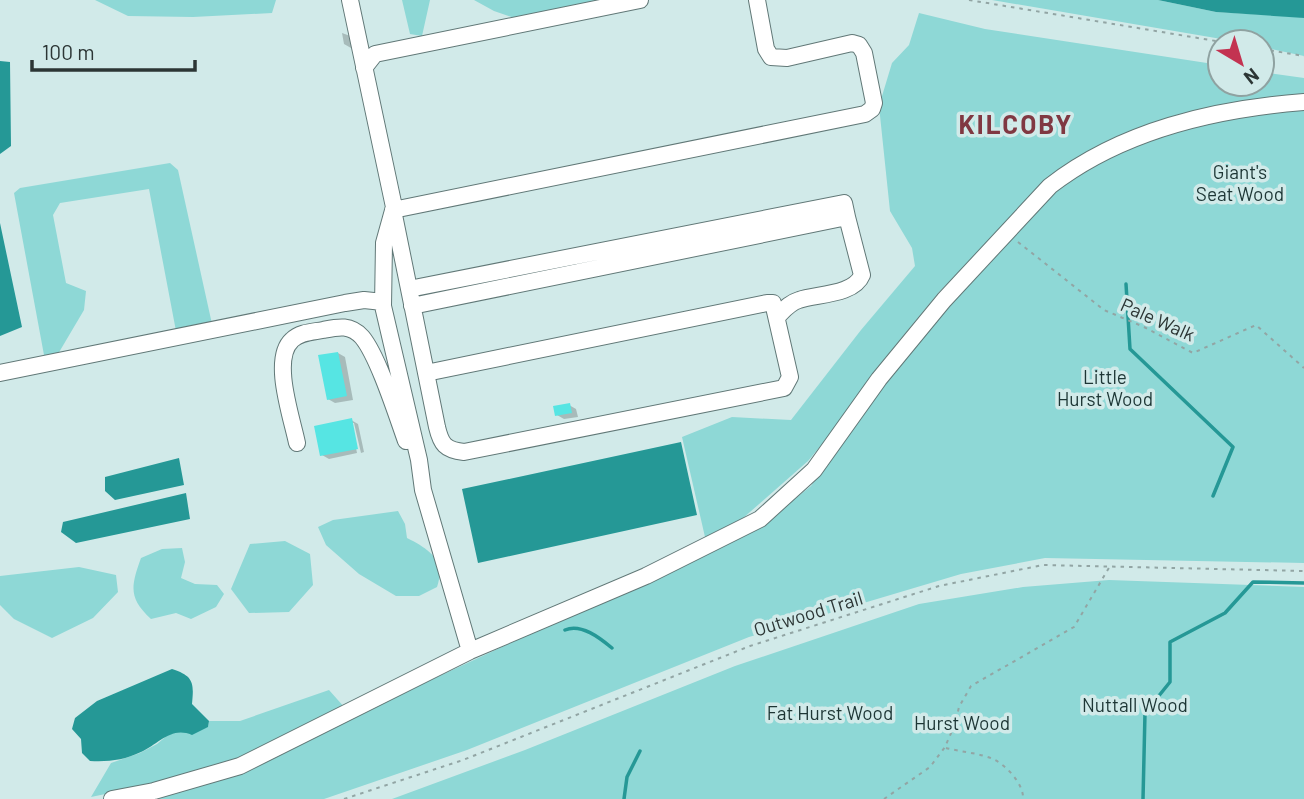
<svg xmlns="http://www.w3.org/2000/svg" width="1304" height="799" font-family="Barlow,sans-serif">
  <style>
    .green { fill: #8ed8d6 }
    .water { fill: #259896 }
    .shadow { fill: #0003 }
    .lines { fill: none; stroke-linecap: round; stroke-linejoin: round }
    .stream { stroke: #259896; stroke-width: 3.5 }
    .building { fill: #56e5e3 }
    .minor-casing { stroke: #617877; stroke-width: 18 }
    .path { stroke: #92a5a4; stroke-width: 2; stroke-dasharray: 3.5 5; stroke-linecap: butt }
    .minor { stroke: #fff; stroke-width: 16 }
    .labels { text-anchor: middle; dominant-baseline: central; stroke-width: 7; stroke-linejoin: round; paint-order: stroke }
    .park-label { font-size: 19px; fill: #1d3635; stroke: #d1eae9 }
    .street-label { font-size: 19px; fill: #2c3635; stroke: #d1eae9 }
    .district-label { font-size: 26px; font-weight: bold; letter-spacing: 2px; fill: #803842; stroke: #d1eae9 }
  </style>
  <rect width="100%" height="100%" fill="#d1eae9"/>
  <path class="green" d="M95 0H276L272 13 193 17 128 16Z
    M402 0H430L422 36 410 34Z
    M474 0H616L520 20 494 11Z
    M992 0H1158L1216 12 1300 17 1304 18V56L1262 47V42H1239Z
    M919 13 985 29 1220 65V84H1262V72L1304 78V96L1150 124 1045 183 939 292 872 374 846 415 808 461 742 519 705 537 682 437 732 417 791 420 861 330 915 266 912 248 890 211 879 106 892 63 909 45Z
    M1304 109V563L1045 558 961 574 749 637 467 750 324 799H128L351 717 757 529 811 486 874 395 929 325 1052 190 1071 176 1151 134 1255 115Z
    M170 163 178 170 212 324 176 331 149 189 60 203 53 215 66 283 86 291 84 310 58 354 44 355 14 193 20 188Z
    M398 511 405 524 407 538C429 549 446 560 437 587L419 596H396L359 574 326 545 318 527 333 520Z
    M285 541 310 554 313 585 289 612 249 613 231 589 250 544Z
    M182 548 185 562 181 578 195 584 217 585 224 594 216 607 191 619 176 613 151 619C128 598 131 586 141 558L162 549Z
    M79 567 116 575 118 592 93 618 52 638 14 619 0 605V576Z
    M1109 580 1304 587V799H392L525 750 735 666 919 604 1023 587Z
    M329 690 345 708 235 761 153 784 91 797 111 763 140 753 157 744 169 734 208 727 209 721H240Z"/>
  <path class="water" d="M1158 0H1304V18L1216 12Z
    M0 61 10 62 11 146 0 154Z
    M0 223 22 327 0 336Z
    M681 442 697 515 478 563 462 489Z
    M179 458 184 485 115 500 105 491V477Z
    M186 493 190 519 76 543 61 532 63 522Z
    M172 669C194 676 194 683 192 704L209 721 208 727 192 735C171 726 159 744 141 752 124 760 109 762 90 761L82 753 81 739 72 729 75 718 97 701Z"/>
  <path class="shadow" d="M342 33 353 37 355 48H351L344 44Z
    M338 353 345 357 353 400 335 403 328 399Z
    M569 405 576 409 578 417 564 419 557 415Z
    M351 420 358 424 364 452 361 453 354 423H351L357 453 329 459 322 455Z"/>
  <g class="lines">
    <path class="stream" d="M1126 284 1130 349 1233 447 1213 496
      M565 630C581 623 600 638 612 648
      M624 799 627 777 640 751
      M1143 799 1145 713 1170 682V642L1225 613 1253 582 1304 583"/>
  </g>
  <path class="building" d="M338 352 347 396 327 400 318 355Z
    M570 403 572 413 555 416 553 406Z
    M352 418 358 449 320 456 314 426Z"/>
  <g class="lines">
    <defs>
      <path id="minor" d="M350 0 394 207 384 243 383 306 419 460 423 490 470 651
        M364 68 375 54 640 0
        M409 289 844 203 847 217
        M412 306 847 217 862 275C854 295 817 294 799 300 789 303 784 310 777 317
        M0 373 345 303 364 300 383 302
        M426 373 767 303H773L774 307 790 377 784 388 464 452C445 450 441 444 437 427 422 354 407 282 393 210L865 114 872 109 874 103 864 53 859 45 852 43 787 58 771 57 766 49 757 0
        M297 443C292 418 271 359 292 340 300 332 312 332 323 330 338 327 350 324 362 337 378 356 397 416 406 441
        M112 799 154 791 240 766 470 651 646 576 760 519 814 470 879 379 944 300 1050 186C1122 130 1214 109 1304 102"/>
    </defs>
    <use href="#minor" class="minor-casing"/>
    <path class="path" d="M969 0 1222 42
      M1262 49 1304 56
      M1018 242 1104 310 1144 327 1193 353 1256 325 1304 368
      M946 748C961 752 981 753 995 760 1008 767 1024 785 1023 799
      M344 799 463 760 750 646 939 586 1043 565 1304 571
      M884 799 930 767 945 747 955 724 959 707 971 686 1074 627 1110 566"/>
    <use href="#minor" class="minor"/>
  </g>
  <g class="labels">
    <g class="park-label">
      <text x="1240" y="171">Giant's<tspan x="1240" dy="22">Seat Wood</tspan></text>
      <text x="1105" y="376">Little<tspan x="1105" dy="22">Hurst Wood</tspan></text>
      <text x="1135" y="704">Nuttall Wood</text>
      <text x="830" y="712">Fat Hurst Wood</text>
      <text x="962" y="722">Hurst Wood</text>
    </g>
    <g class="street-label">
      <text transform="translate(1158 319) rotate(24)">Pale Walk</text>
      <text transform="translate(808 613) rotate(-17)">Outwood Trail</text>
    </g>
    <g class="district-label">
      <text x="1016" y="123">KILCOBY</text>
    </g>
  </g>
  <g transform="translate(1241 63) rotate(142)"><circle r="33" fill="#d1eae9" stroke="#8fa2a1" stroke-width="2"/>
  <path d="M0-5L12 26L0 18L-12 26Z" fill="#c33351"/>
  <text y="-10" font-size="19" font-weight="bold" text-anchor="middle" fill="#2c3635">N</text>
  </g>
  <path d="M32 60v10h163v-10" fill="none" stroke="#2c3635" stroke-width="3.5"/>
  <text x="42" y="60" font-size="21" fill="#2c3635" stroke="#d1eae9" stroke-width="5" paint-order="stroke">100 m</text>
</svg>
